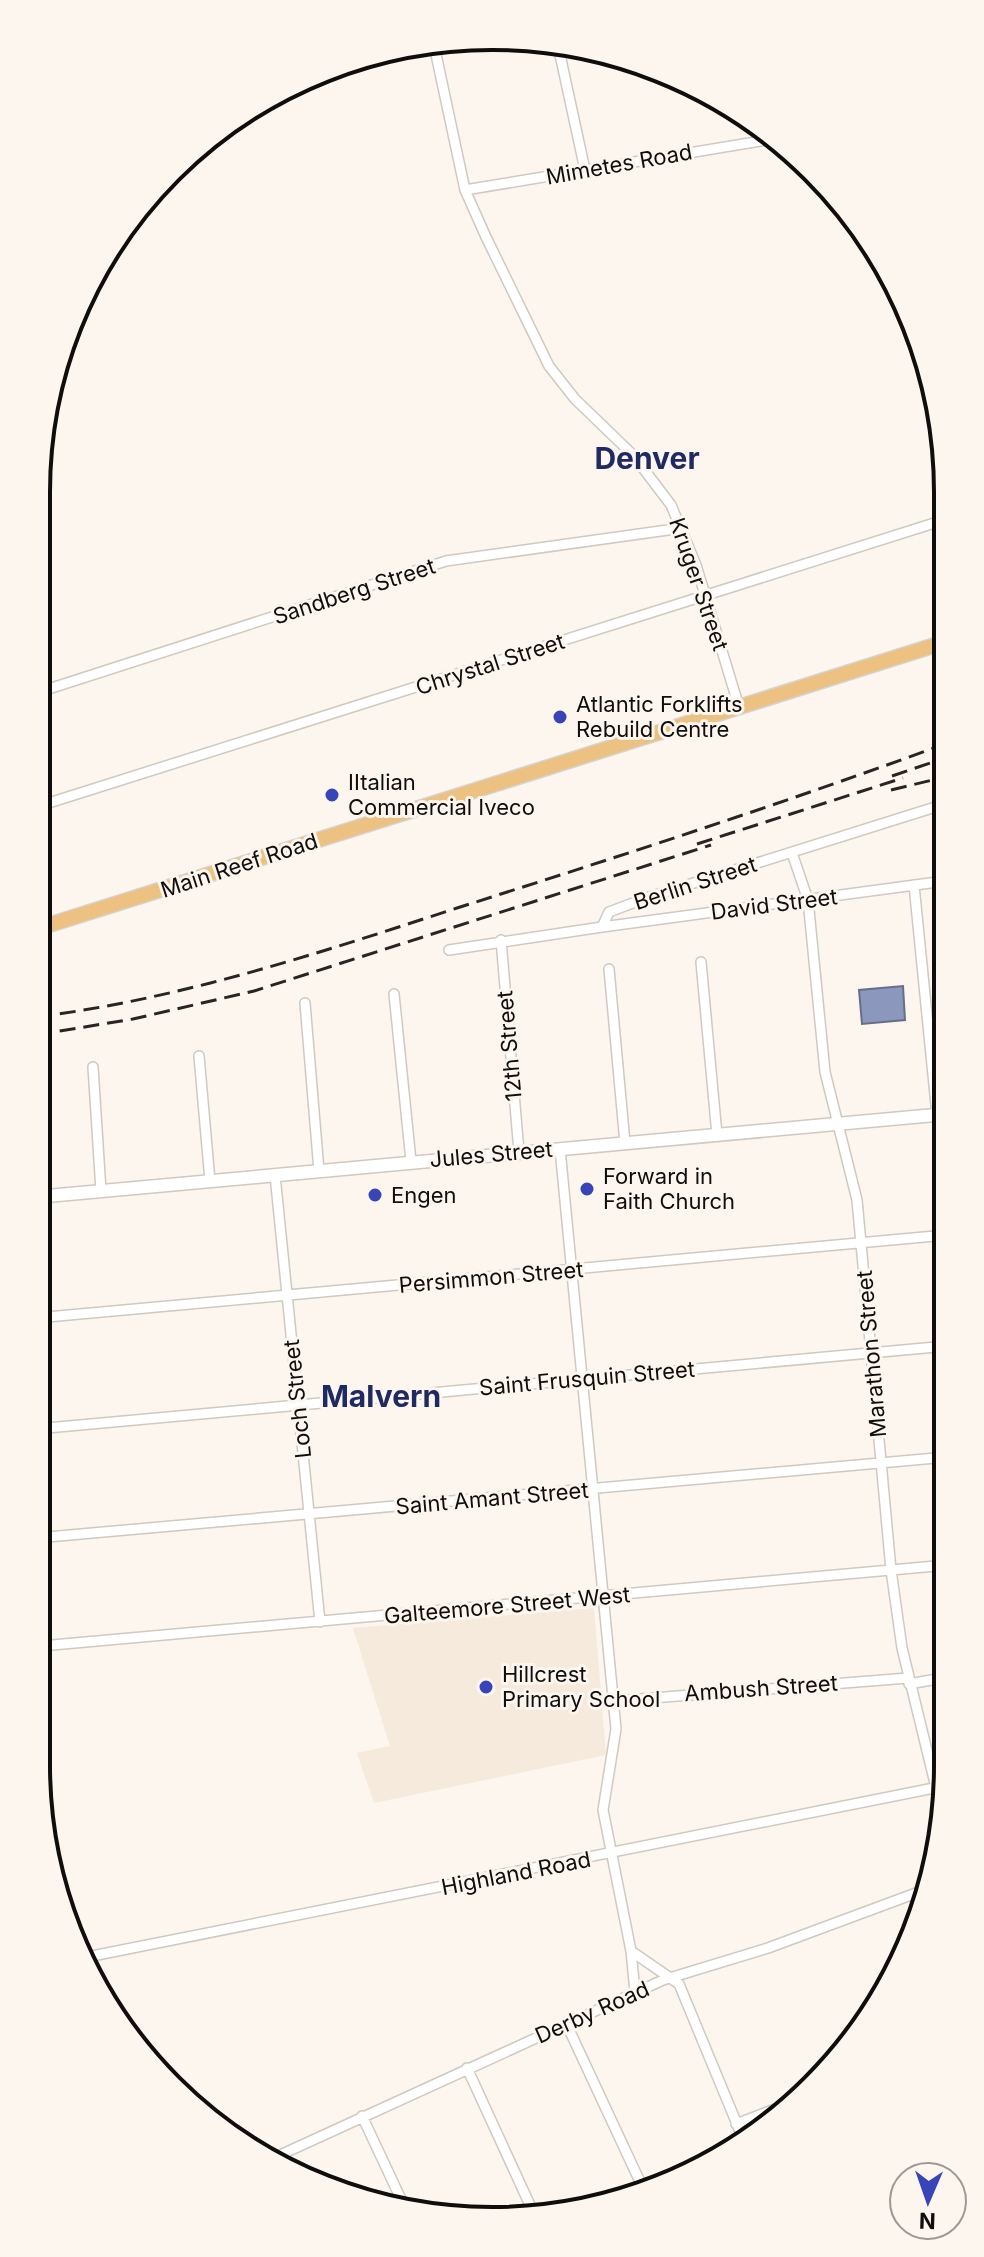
<svg xmlns="http://www.w3.org/2000/svg" width="984" height="2257" font-family="Inter,sans-serif">
  <style>
    .built { fill: #f5eadc }
    .water { fill: #8c97bd; stroke: #676e88; stroke-width: 2 }
    .lines { fill: none; stroke-linecap: round; stroke-linejoin: round }
    .street-casing { stroke: #cfc9c1; stroke-width: 12 }
    .secondary-casing { stroke: #cfc9c1; stroke-width: 15 }
    .primary-casing { stroke: #d4d4d3; stroke-width: 17 }
    .street { stroke: #fff; stroke-width: 9 }
    .secondary { stroke: #fff; stroke-width: 12 }
    .primary { stroke: #ecc181; stroke-width: 14 }
    .rail { stroke: #282523; stroke-width: 3; stroke-dasharray: 16 8; stroke-linecap: butt }
    .poi-dot { fill: #3845b8; stroke: #fcf6ee; stroke-width: 3 }
    .labels { text-anchor: middle; dominant-baseline: central; stroke-width: 6; stroke-linejoin: round; paint-order: stroke }
    .street-label { font-size: 22px; fill: #100e0c; stroke: #fcf6ee }
    .poi-label { font-size: 22px; fill: #100e0c; stroke: #fcf6ee; text-anchor: start }
    .district-label { font-size: 30px; font-weight: bold; fill: #202a62; stroke: #fcf6ee }
    .rim { fill: none; stroke: #100e0c; stroke-width: 4 }
  </style>
  <rect width="100%" height="100%" fill="#fcf6ee"/>
  <path class="built" d="M594 1608 606 1755 374 1803 357 1753 390 1746 353 1628Z"/>
  <path class="water" d="M903 986 905 1020 862 1024 859 990Z"/>
  <g class="lines">
    <defs>
      <path id="street" d="M434 45 465 190 486 237 549 366 575 399 633 455 671 505 696 565 739 707
        M559 50 585 170
        M465 190 773 139
        M36 693 446 561 682 528
        M36 807 944 520
        M792 853 808 900 825 1072 857 1200 891 1570 902 1648 941 1808
        M914 885 937 1115
        M602 927 945 881
        M501 940 519 1152
        M449 950 602 927 609 912 646 898 945 804
        M701 962 717 1135
        M609 969 625 1143
        M394 994 411 1161
        M305 1003 319 1171
        M199 1056 210 1181
        M93 1067 101 1191
        M560 1149 616 1729 603 1810 631 1951 635 1992
        M275 1175 320 1622
        M36 1318 946 1235
        M36 1429 947 1346
        M36 1538 947 1457
        M41 1646 947 1565
        M36 1657 42 1652 39 1645
        M909 1684 948 1677
        M614 1701 908 1678
        M631 1951 679 1984 744 2141
        M87 1957 944 1786
        M566 2023 642 2186
        M467 2068 535 2216
        M362 2116 407 2212
        M736 2124 788 2104
        M267 2161 663 1980 768 1948 927 1889"/>
      <path id="secondary" d="M36 1197 946 1114"/>
      <path id="primary" d="M36 929 945 642"/>
    </defs>
    <use href="#street" class="street-casing"/>
    <use href="#secondary" class="secondary-casing"/>
    <use href="#primary" class="primary-casing"/>
    <use href="#street" class="street"/>
    <use href="#secondary" class="secondary"/>
    <use href="#primary" class="primary"/>
    <path class="rail" d="M892 776 945 758
      M891 790 945 777
      M697 844 903 778
      M36 1017C181 999 319 953 457 908 621 856 784 803 945 744
      M36 1035 133 1019 254 991 711 845"/>
  </g>
  <g class="poi-dot">
    <circle cx="560" cy="717" r="8"/>
    <circle cx="332" cy="795" r="8"/>
    <circle cx="587" cy="1189" r="8"/>
    <circle cx="375" cy="1195" r="8"/>
    <circle cx="486" cy="1687" r="8"/>
  </g>
  <g class="labels">
    <g class="street-label">
      <text transform="translate(619 164) rotate(-10)">Mimetes Road</text>
      <text transform="translate(699 584) rotate(71)">Kruger Street</text>
      <text transform="translate(354 591) rotate(-18)">Sandberg Street</text>
      <text transform="translate(490 664) rotate(-18)">Chrystal Street</text>
      <text transform="translate(239 865) rotate(-18)">Main Reef Road</text>
      <text transform="translate(695 883) rotate(-18)">Berlin Street</text>
      <text transform="translate(774 904) rotate(-7)">David Street</text>
      <text transform="translate(509 1046) rotate(-95)">12th Street</text>
      <text transform="translate(491 1154) rotate(-5)">Jules Street</text>
      <text transform="translate(491 1277) rotate(-5)">Persimmon Street</text>
      <text transform="translate(871 1354) rotate(-95)">Marathon Street</text>
      <text transform="translate(587 1378) rotate(-5)">Saint Frusquin Street</text>
      <text transform="translate(297 1399) rotate(-96)">Loch Street</text>
      <text transform="translate(492 1498) rotate(-5)">Saint Amant Street</text>
      <text transform="translate(507 1605) rotate(-5)">Galteemore Street West</text>
      <text transform="translate(761 1688) rotate(-4)">Ambush Street</text>
      <text transform="translate(516 1873) rotate(-11)">Highland Road</text>
      <text transform="translate(592 2012) rotate(-24)">Derby Road</text>
    </g>
    <g class="poi-label">
      <text x="576" y="704">Atlantic Forklifts<tspan x="576" dy="25">Rebuild Centre</tspan></text>
      <text x="348" y="782">IItalian<tspan x="348" dy="25">Commercial Iveco</tspan></text>
      <text x="603" y="1176">Forward in<tspan x="603" dy="25">Faith Church</tspan></text>
      <text x="391" y="1195">Engen</text>
      <text x="502" y="1674">Hillcrest<tspan x="502" dy="25">Primary School</tspan></text>
    </g>
    <g class="district-label">
      <text x="647" y="458">Denver</text>
      <text x="381" y="1396">Malvern</text>
    </g>
  </g>
  <path d="M0 0H984V2257H0ZM492 50H492A442 442 0 0 1 934 492V1765A442 442 0 0 1 492 2207H492A442 442 0 0 1 50 1765V492A442 442 0 0 1 492 50Z" fill="#fcf6ee" fill-rule="evenodd"/>
  <path class="rim" d="M492 50H492A442 442 0 0 1 934 492V1765A442 442 0 0 1 492 2207H492A442 442 0 0 1 50 1765V492A442 442 0 0 1 492 50Z"/>
  <g transform="translate(928 2201) rotate(182)"><circle r="38" fill="#fcf6ee" stroke="#9e9994" stroke-width="2"/>
  <path d="M0-6L14 30L0 20L-14 30Z" fill="#3845b8"/>
  <text y="-12" font-size="22" font-weight="bold" text-anchor="middle" fill="#100e0c">N</text>
  </g>
</svg>
